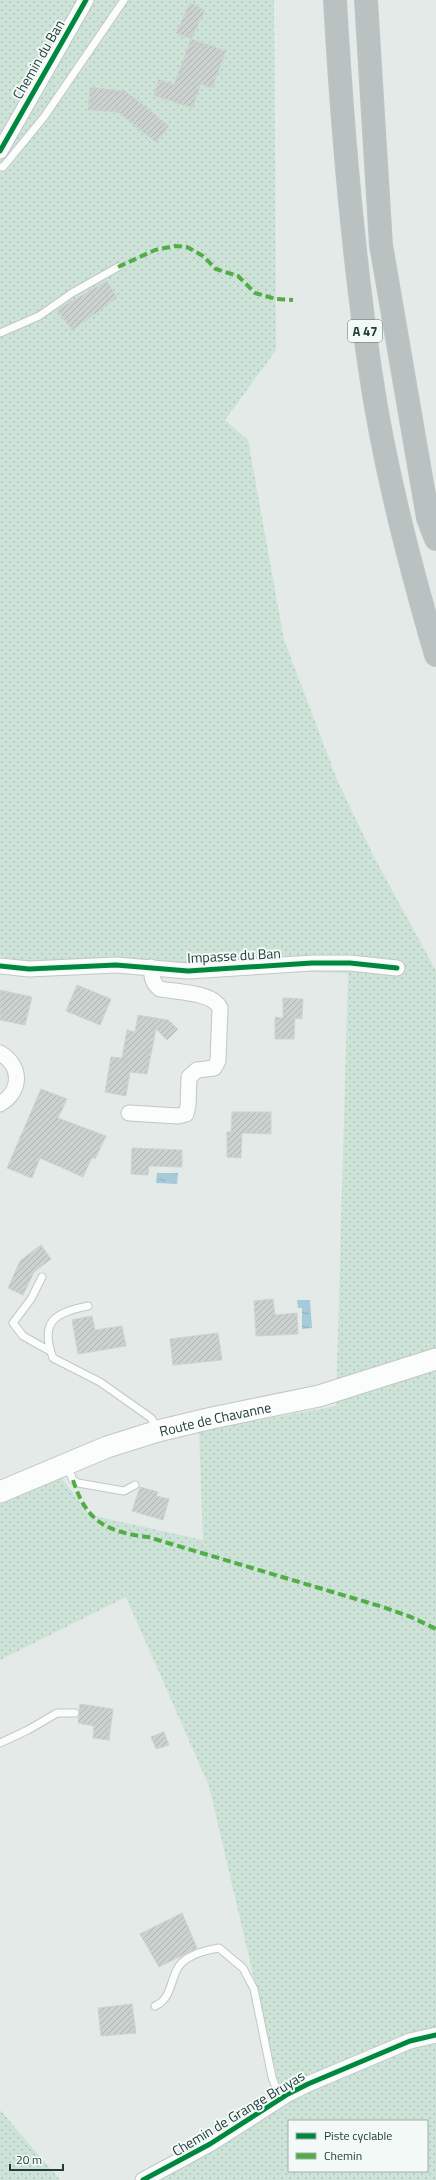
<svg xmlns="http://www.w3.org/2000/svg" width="436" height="2180" font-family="'Titillium Web',sans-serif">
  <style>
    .grass { fill: url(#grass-dots); fill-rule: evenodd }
    .water { fill: url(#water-ripples) }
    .building { fill: url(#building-hatch); stroke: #cdd3d1 }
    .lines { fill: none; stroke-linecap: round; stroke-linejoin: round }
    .service-casing { stroke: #c1c7c5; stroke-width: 9 }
    .minor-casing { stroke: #c1c7c5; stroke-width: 17 }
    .secondary-casing { stroke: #c0c7c5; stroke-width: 23 }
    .motorway-casing { stroke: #bdc6c4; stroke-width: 24 }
    .service { stroke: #fbfcfc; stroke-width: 7 }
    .minor { stroke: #fbfcfc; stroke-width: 15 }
    .secondary { stroke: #fbfcfc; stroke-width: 21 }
    .motorway { stroke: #bac2c1; stroke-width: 22 }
    .quiet { stroke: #53ad46; stroke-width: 4; stroke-dasharray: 8 4; stroke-linecap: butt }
    .cycleway-casing { stroke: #f2f9f6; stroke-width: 8 }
    .cycleway { stroke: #00873e; stroke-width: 5 }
    .labels { text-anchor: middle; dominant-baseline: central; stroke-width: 4; stroke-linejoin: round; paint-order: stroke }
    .shield { fill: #f2f9f6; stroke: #607572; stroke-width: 1 }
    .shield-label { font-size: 13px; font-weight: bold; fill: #223d3a }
    .street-label { font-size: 14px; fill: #223d3a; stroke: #f2f9f6 }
  </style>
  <defs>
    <pattern id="grass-dots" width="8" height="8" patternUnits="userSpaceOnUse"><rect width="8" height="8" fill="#cde3d7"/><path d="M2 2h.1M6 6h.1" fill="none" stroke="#b0c4b9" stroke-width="1.8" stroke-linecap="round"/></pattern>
    <pattern id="water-ripples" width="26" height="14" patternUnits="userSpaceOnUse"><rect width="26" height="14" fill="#a5cad8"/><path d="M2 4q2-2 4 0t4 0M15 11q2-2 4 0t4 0" fill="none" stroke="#8eaeba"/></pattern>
    <pattern id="building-hatch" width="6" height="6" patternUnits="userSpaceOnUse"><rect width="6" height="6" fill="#cbd1cf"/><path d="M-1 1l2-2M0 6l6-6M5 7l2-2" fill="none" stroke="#aeb4b2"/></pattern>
  </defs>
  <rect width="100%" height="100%" fill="#e4eae8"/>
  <path class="grass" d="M0 0H274L276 350 225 420 248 440 284 640 338 782 373 855 436 971V2180H157L284 2107 209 1786 126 1597 0 1660V1504L61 1477 90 1515 203 1540 199 1431 336 1406 348 973 23 964 0 956ZM289 2121H427V2171H289Z
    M0 2110 60 2180H0Z"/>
  <path class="water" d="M157 1173H178L177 1184 156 1183Z
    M297 1300H310L312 1328 302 1329V1308H298Z"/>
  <path class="building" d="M190 3 205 10 191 39 176 33Z
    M191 39 226 51 212 88 201 84 192 108 154 95 159 79 174 85Z
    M90 87 121 91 123 89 169 126 156 142 118 112 88 110Z
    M107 281 117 298 72 330 57 310Z
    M77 985 111 999 100 1025 66 1011Z
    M0 990 32 997 25 1025 0 1020Z
    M283 998 303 999 302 1019 295 1018 294 1039H275V1017L283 1018Z
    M138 1015 168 1020 178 1029 167 1040 156 1029 147 1074 130 1072 126 1096 105 1092 111 1057 122 1058 127 1030 135 1032Z
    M41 1089 67 1099 58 1118 106 1136 95 1159 92 1157 83 1177 40 1158 32 1178 7 1168Z
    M232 1112H271V1134L242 1133 241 1158 227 1157V1132H231Z
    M132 1148 182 1150V1167L149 1166 148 1175 131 1174Z
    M41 1245 51 1259 34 1272 23 1295 8 1288 20 1261Z
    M273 1299 275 1315 297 1313 298 1334 256 1336 254 1301Z
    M92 1316 95 1330 122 1326 126 1346 78 1354 72 1320Z
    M218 1333 222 1360 173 1365 170 1339Z
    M140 1487 158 1492 156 1496 169 1499 163 1520 132 1511Z
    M80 1704 113 1709 109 1740 93 1738 94 1726 78 1723Z
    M164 1732 169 1745 156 1749 151 1737Z
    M182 1913 197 1948 159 1967 140 1934Z
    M132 2004 136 2033 101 2036 98 2008Z"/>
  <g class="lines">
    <defs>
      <path id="service" d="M0 167H3L44 117 124 0
        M0 333 39 316 72 293 118 267
        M42 1277 31 1299 13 1323 23 1336 50 1351
        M88 1306C56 1312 39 1321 53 1358L100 1382 151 1418 158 1429
        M67 1466 73 1480 78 1483 124 1491 135 1485
        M0 1743 28 1730 57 1713H75
        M155 2006C172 1999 170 1979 179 1966 187 1955 207 1950 219 1948L243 1968 254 1989 272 2077 280 2099"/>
      <path id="minor" d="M0 151 86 0
        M0 966 29 969 116 965 188 971 312 963H350L397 968
        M0 1053C22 1066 22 1091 0 1104
        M129 1113 178 1116 186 1114 188 1106 189 1077 197 1070 214 1068 218 1061 220 1008C213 992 176 992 160 989 152 983 152 977 151 967
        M143 2180 210 2144 288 2094 308 2084 410 2041 436 2035"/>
      <g id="secondary">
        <path id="s1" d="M0 1492 107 1447 158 1431 212 1418 319 1396 436 1359"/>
      </g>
      <path id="motorway" d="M335 0C342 124 352 246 370 369 384 466 409 561 436 655
        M366 0 381 245 428 518 436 539"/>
    </defs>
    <use href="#service" class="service-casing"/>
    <use href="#minor" class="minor-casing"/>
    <use href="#secondary" class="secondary-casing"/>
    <use href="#motorway" class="motorway-casing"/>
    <use href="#service" class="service"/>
    <use href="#minor" class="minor"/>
    <use href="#secondary" class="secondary"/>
    <use href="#motorway" class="motorway"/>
    <path class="quiet" d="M118 267 155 250 175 246 187 247 203 256 216 269 238 276 255 293 276 299 293 300
      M73 1480C86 1521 106 1532 148 1537L383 1607 411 1617 436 1629"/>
    <defs>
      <path id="cycleway" d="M0 151 86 0
        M0 966 29 969 116 965 188 971 312 963H350L397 968
        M143 2180 210 2144 288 2094 308 2084 410 2041 436 2035"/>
    </defs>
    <use href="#cycleway" class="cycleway-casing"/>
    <use href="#cycleway" class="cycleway"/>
  </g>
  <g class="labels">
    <rect class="shield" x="348" y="320" width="34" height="22" rx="3"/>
    <g class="shield-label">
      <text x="365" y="331">A 47</text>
    </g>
    <g class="street-label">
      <text transform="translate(38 59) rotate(-60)">Chemin du Ban</text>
      <text transform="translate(234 955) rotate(-3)">Impasse du Ban</text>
      <text stroke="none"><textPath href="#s1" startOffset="228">Route de Chavanne</textPath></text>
      <text transform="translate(238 2113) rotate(-31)">Chemin de Grange Bruyas</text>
    </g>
  </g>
  <rect x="288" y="2120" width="140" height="52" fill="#f2f9f6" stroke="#9faeab"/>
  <rect x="296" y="2133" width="20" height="6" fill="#00873e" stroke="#9faeab"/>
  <text x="324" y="2140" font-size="12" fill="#223d3a">Piste cyclable</text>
  <rect x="296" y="2153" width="20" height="6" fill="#53ad46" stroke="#9faeab"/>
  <text x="324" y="2160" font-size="12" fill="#223d3a">Chemin</text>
  <path d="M10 2164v6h53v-6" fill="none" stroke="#223d3a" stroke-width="2"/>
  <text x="16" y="2164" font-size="12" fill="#223d3a" stroke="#f2f9f6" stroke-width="3" paint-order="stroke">20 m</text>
</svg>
